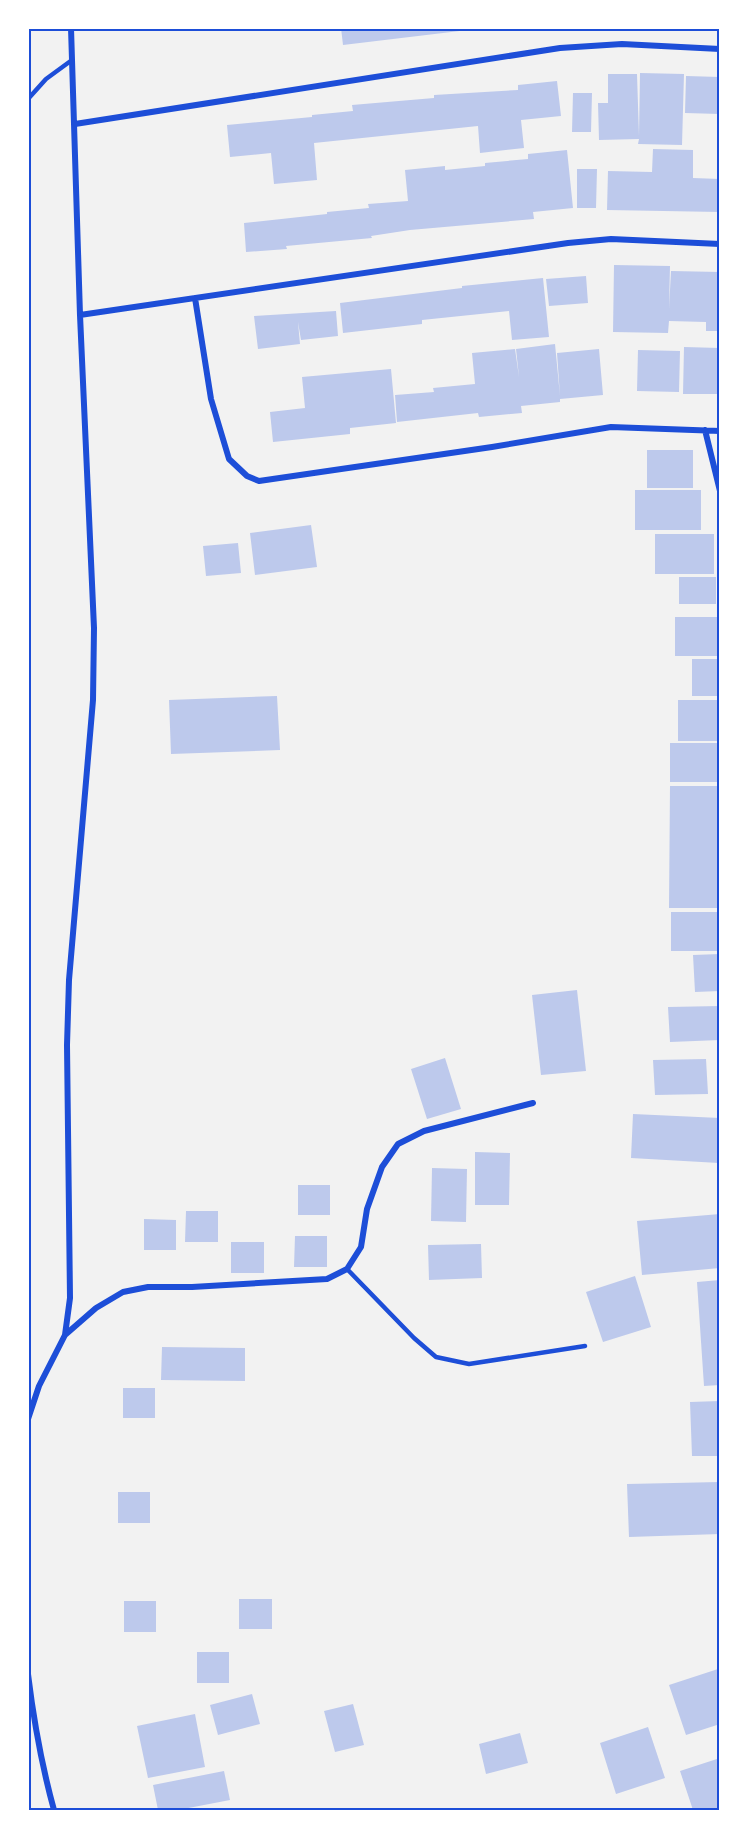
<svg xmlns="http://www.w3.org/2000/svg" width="748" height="1839" font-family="Rubik,sans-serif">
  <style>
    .building { fill: #bdc9ec }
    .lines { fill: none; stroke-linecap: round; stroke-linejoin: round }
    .service { stroke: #1d4ed8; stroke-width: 4.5 }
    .minor { stroke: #1d4ed8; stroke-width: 6 }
    .neatline { fill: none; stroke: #1d4ed8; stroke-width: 2 }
  </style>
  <rect width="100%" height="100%" fill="#f2f2f2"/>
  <path class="building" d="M341 28H468V30L343 45Z
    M640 73 684 74 682 145 638 144 639 139 599 140 598 103H608V74H637L639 136Z
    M686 76 720 77V114L685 113Z
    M557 81 561 116 521 120 524 148 480 153 478 126 314 143 317 180 274 184 271 153 230 157 227 125 312 117V115L353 111 352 105 434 98V95L518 90V85Z
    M573 93H592L591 132H572Z
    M653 149 693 150V178L720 179V212L607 210 608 171 652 172Z
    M567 150 573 208 533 212 534 219 410 230 371 236 372 238 286 246 287 249 246 252 244 223 327 214V212L369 208 368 204 408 201 405 170 445 166V170L485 166V163L528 159V154Z
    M577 169H597L596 208H577Z
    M614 265 670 266 669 309 671 271 720 272V331H706V322L669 321 668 333 613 332Z
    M586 276 588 303 549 306 546 279Z
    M543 278 549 337 512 340 509 311 422 320V324L343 333 340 303 462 288V286Z
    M336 311 338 336 301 340 298 322 300 344 258 349 254 316Z
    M555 344 560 396 557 353 599 349 603 395 560 399V402L521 406 522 413 479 417 478 413 397 422 395 395 434 392 433 388 475 384 472 353 515 349 519 377 516 349Z
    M684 347 720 348 719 394H683Z
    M638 350 680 351 679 392 637 391Z
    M391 369 396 423 350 428V434L273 442 270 412 305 408 302 377Z
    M647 450H693V488H647Z
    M635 490H701V530H635Z
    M311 525 317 567 255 575 250 533Z
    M655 534H714V574H655Z
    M238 543 241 573 206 576 203 546Z
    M679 577H716V604H679Z
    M675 617H720V656H675Z
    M692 659H720V696H692Z
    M277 696 280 750 171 754 169 700Z
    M678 700H720V741H678Z
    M670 743H720V782H670Z
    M670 786H720V908H669Z
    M671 912H720V951H671Z
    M720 954V991L695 992 693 955Z
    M577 990 586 1071 541 1075 532 995Z
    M720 1006V1040L670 1042 668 1007Z
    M445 1058 461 1109 427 1119 411 1069Z
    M706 1059 708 1094 655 1095 653 1060Z
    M633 1114 720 1118 719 1163 631 1158Z
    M475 1152 510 1153 509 1205H475Z
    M432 1168 467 1169 466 1222 431 1221Z
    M298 1185H330V1215H298Z
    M186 1211H218V1242H185Z
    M720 1214V1268L642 1275 637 1221Z
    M144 1219 176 1220V1250H144Z
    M295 1236H327V1267H294Z
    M231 1242H264V1273H231Z
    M481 1244 482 1278 429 1280 428 1245Z
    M635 1276 651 1327 603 1342 586 1292Z
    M720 1280V1385L704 1386 697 1282Z
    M162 1347 245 1348V1381L161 1380Z
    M123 1388H155V1418H123Z
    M720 1401V1456H692L690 1402Z
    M720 1482V1534L629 1537 627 1484Z
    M118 1492H150V1523H118Z
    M239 1599H272V1629H239Z
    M124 1601H156V1632H124Z
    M197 1652H229V1683H197Z
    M718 1669 720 1674V1724L686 1735 669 1685Z
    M252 1694 260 1724 218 1735 210 1705Z
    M353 1704 364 1745 335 1752 324 1711Z
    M195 1714 205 1767 148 1778 137 1726Z
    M648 1727 665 1778 616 1794 600 1743Z
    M520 1733 528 1763 486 1774 479 1744Z
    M720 1758V1810H693L680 1771Z
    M224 1771 230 1800 178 1810H158L153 1785Z"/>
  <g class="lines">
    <path class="service" d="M28 99 46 79 72 60
      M347 1269 414 1338 436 1357 469 1364 585 1346"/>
    <path class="minor" d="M75 124 560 48 622 44 720 49
      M195 298 211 399 229 459 247 476 259 481 492 447 611 427 720 431
      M80 315 568 243 611 239 720 244
      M705 430 720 491
      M65 1335 96 1308 123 1292 148 1287H192L327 1279 347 1269 361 1247 367 1209 382 1167 398 1144 424 1131 533 1103
      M28 1419 39 1386 65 1335 70 1298 67 1045 69 980 93 700 94 628 80 315 71 28
      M28 1674C34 1723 41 1763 54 1810"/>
  </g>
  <rect width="748" height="1839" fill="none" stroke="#ffffff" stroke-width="60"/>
  <rect x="30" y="30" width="688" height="1779" class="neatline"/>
</svg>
